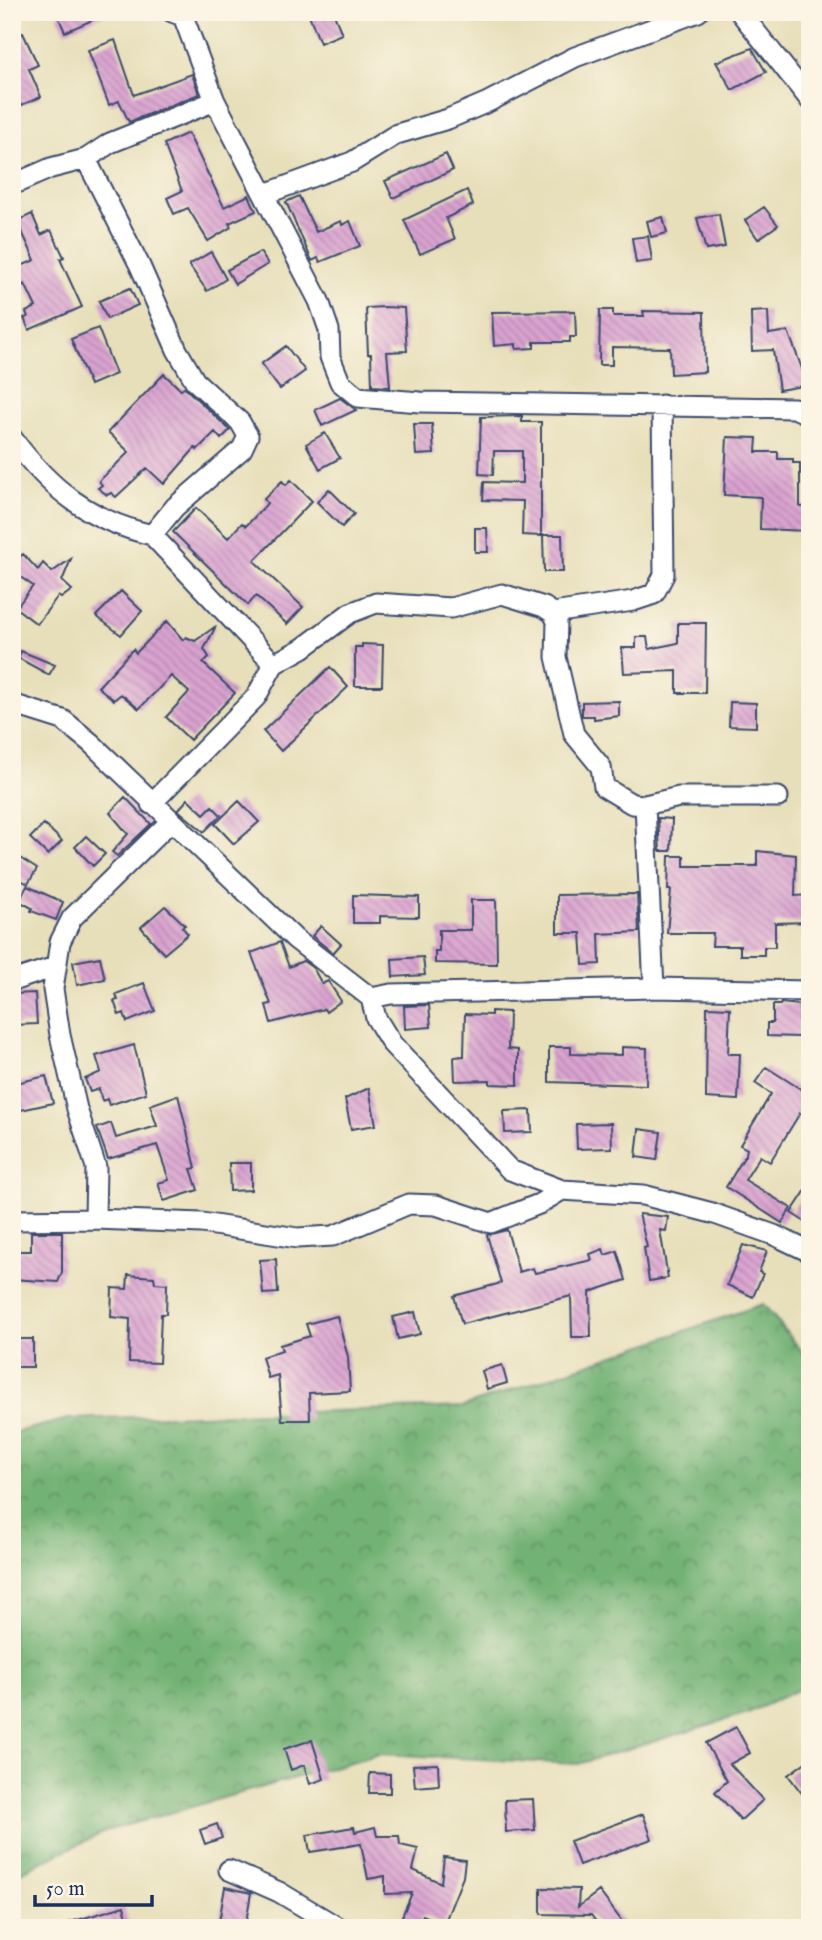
<svg xmlns="http://www.w3.org/2000/svg" width="822" height="1940" font-family="'IM FELL English',serif">
  <style>
    .forest { fill: url(#forest-crowns); stroke: #477069; stroke-width: 2 }
    .building { fill: url(#building-back-hatch) }
    .lines { fill: none; stroke-linecap: round; stroke-linejoin: round }
    .minor-casing { stroke: #3a496c; stroke-width: 23 }
    .minor { stroke: #fff; stroke-width: 19 }
  </style>
  <defs>
    <pattern id="forest-crowns" width="20" height="18" patternUnits="userSpaceOnUse" patternTransform="scale(1.75)"><rect width="20" height="18" fill="#73b274"/><path d="M2 6a3 3 0 1 1 6 0M12 15a3 3 0 1 1 6 0" fill="none" stroke="#5e9162"/></pattern>
    <pattern id="building-back-hatch" width="6" height="6" patternUnits="userSpaceOnUse" patternTransform="scale(1.75)"><rect width="6" height="6" fill="#daa3d0"/><path d="M-1 5l2 2M0 0l6 6M5-1l2 2" fill="none" stroke="#b085ac"/></pattern>
  </defs>
  <rect width="100%" height="100%" fill="#fcf5e5"/>
  <filter id="ink" filterUnits="userSpaceOnUse"><feTurbulence type="fractalNoise" baseFrequency=".0143" numOctaves="2"/><feDisplacementMap in="SourceGraphic" scale="14" xChannelSelector="R" yChannelSelector="G"/><feConvolveMatrix kernelMatrix="1 2 1 2 8 2 1 2 1" color-interpolation-filters="sRGB"/></filter>
  <filter id="wash" filterUnits="userSpaceOnUse"><feTurbulence type="fractalNoise" baseFrequency=".00686" numOctaves="4" result="noise"/><feDisplacementMap in="SourceGraphic" scale="28" xChannelSelector="R" yChannelSelector="G"/><feGaussianBlur stdDeviation="1.57" result="paint"/><feColorMatrix in="noise" values="0 0 0 0 0 0 0 0 0 0 0 0 0 0 0 0 0 1.4 0 .05"/><feComposite in="paint" operator="in"/></filter>
  <g filter="url(#wash)">
    <rect width="100%" height="100%" fill="#e7dfba"/>
    <path class="forest" d="M763 1304 810 1361V1684L748 1713 578 1764 379 1754 106 1831 12 1876V1433L68 1419 463 1407Z"/>
    <g id="blocks">
      <path class="building" d="M65 12H111L65 32 58 16Z
        M308 12H333L342 34 320 43Z
        M23 33 38 65 29 69 41 97 12 109V38Z
        M115 40 134 95 192 74 199 94 129 122 119 101 109 105 88 50Z
        M752 48 766 72 732 90 716 62Z
        M188 133 224 207 249 195 256 211 229 223 231 227 208 241 188 208 174 214 167 198 182 191 164 144Z
        M446 154 453 170 393 198 385 181Z
        M467 190 473 205 446 218 455 239 420 254 404 220Z
        M299 196 316 232 341 221 342 225 350 221 360 246 320 262 318 258 312 261 286 202Z
        M764 207 778 225 758 239 745 220Z
        M32 214 41 235 51 230 64 257 60 259 82 307 29 330 24 318 28 317 26 312 36 307 25 284 12 290V270L35 260 17 221Z
        M719 214 725 247 706 250 697 218Z
        M663 217 667 233 651 237 647 221Z
        M648 236 652 261 636 263 632 238Z
        M211 252 226 279 207 291 189 265Z
        M260 252 268 264 235 284 227 270Z
        M130 288 138 305 107 319 99 301Z
        M385 307 404 308 407 351 387 352 390 387 372 386 371 354H368L366 308Z
        M600 310H613V316H644L643 311 704 312 705 372 671 374 670 348 612 347V365H599Z
        M575 311 576 337H570V342H534V348L516 349V344L494 346 492 312Z
        M768 311 769 334 788 331 808 385 779 390 773 350 752 351 751 312Z
        M98 328 116 374 90 385 71 339Z
        M286 346 305 371 280 389 261 364Z
        M164 374 181 390 184 387 230 430 221 439 215 432 197 450 195 448 164 484 147 468 116 497 111 493 107 495 98 488 102 485 99 481 129 452 108 432Z
        M340 398 356 410 322 426 315 410Z
        M522 416V422H541V536L522 535 523 501 483 500 484 482 522 483V451H494L493 475 479 474 481 417Z
        M414 424H432L434 454 416 455Z
        M325 433 340 458 320 469 306 444Z
        M727 437 757 438 756 452H778V459H793V463H800V507L810 506V531L760 529 761 497 724 495Z
        M291 480 312 501 254 561 303 607 287 624 256 596 248 605 173 532 196 508 228 538 242 523 246 526 263 508 267 503 264 499 282 481 286 485Z
        M329 489 354 514 342 527 317 502Z
        M475 528H487L488 552H475Z
        M543 535H562L563 572H544Z
        M23 554 38 570 43 563 52 572 71 559 62 581 72 590 61 598 58 596 37 624 16 608 33 586 12 571V563Z
        M121 591 142 611 121 635 96 616Z
        M167 621 183 640 186 637 195 641 216 626 204 649 209 657 203 663 235 693 190 740 166 717 189 692 171 676 139 709 121 694 114 700 98 687 133 649 136 653Z
        M678 623H706L705 693H677V671L624 673 622 648H636V637H647L649 649 678 643Z
        M362 644 383 645 382 686H355V647H362Z
        M21 651 55 665 49 675 18 658Z
        M330 667 348 687 281 751 263 731Z
        M619 701V716L594 719V716H582V702Z
        M730 702 756 703V727L729 726Z
        M125 797 151 824 117 856 112 852 128 834 110 813Z
        M188 799 204 814 212 806 221 815 204 832 178 810Z
        M239 801 259 822 234 844 215 824Z
        M658 818 672 819 671 851H660Z
        M44 824 62 841 48 855 30 838Z
        M86 836 105 854 93 866 75 847Z
        M757 851 796 855 795 896 810 895V922L775 923V947H764V955H740V946H712L713 933H667L671 890H668L669 856H684V866H757Z
        M12 853 37 869 28 884 12 875Z
        M27 886 63 902 56 920 31 911 32 908 19 901Z
        M637 894 639 932 599 934 600 964 583 965 581 933H557V895Z
        M353 895 419 897V917L380 916V923H353Z
        M471 900H496L497 964 435 963V951H439V930H471Z
        M165 906 185 925 182 927 188 934 164 954 141 927Z
        M321 926 341 944 333 953 312 936Z
        M280 942 289 967 303 961 313 968 322 984 328 981 341 1001 326 1012 324 1009 271 1023 266 1005 271 1004 251 953Z
        M100 957 105 979 77 985 73 962Z
        M423 957 425 975 393 977 392 959Z
        M144 983 155 1011 127 1022 124 1013 119 1015 114 1001 118 1000 116 994Z
        M35 993 37 1024 12 1025V994Z
        M781 1003 800 1005 799 1037 767 1036V1023H773V1005H780Z
        M429 1005 431 1027 405 1029 404 1006Z
        M707 1007 730 1008 728 1054H740L738 1100 706 1098Z
        M491 1011 509 1012 508 1049 518 1050V1085L490 1084V1080L455 1081 454 1057 464 1056 465 1014 491 1015Z
        M134 1045 146 1093 109 1105 107 1099 102 1101 99 1089 90 1092 85 1079 101 1072 96 1056Z
        M549 1047H571V1054L622 1055V1047L647 1048 646 1085 549 1082Z
        M766 1067 810 1095V1119L800 1113 770 1162 760 1156 745 1180 791 1208 782 1223 726 1187 746 1154 747 1149 740 1145 771 1094 755 1083Z
        M46 1076 53 1103 12 1112V1084Z
        M369 1088 376 1125 351 1129 345 1099Z
        M178 1095 196 1168 191 1169 198 1190 164 1201 158 1183 169 1180 157 1145 108 1159 97 1128 111 1123 116 1138 157 1126 150 1105Z
        M531 1110 532 1132 505 1133 504 1111Z
        M611 1123 612 1148 577 1149 576 1124Z
        M639 1129 661 1132 657 1160 636 1157Z
        M229 1163H251V1190L230 1191Z
        M810 1184V1225L791 1213Z
        M639 1214 668 1217 666 1231 660 1230 668 1278 649 1281 644 1248 647 1247Z
        M507 1230 519 1272 533 1268 535 1273 592 1260 590 1254 603 1249 605 1255 617 1251 626 1280 590 1292 591 1337H572L571 1296 462 1324 454 1296 501 1283 487 1235Z
        M31 1232H62V1272L58 1282 12 1279V1251H31Z
        M743 1245 767 1251 759 1272 763 1274 753 1297 727 1285Z
        M276 1259 278 1293 263 1294 260 1260Z
        M128 1275 154 1277 155 1283 167 1284 166 1314H161L159 1363 129 1362 130 1319 111 1317 112 1288 127 1289Z
        M415 1312 420 1334 398 1339 393 1317Z
        M337 1316 348 1357 350 1391 309 1393 310 1420H282L278 1375 268 1378 262 1357 282 1350 280 1345 310 1336 306 1324Z
        M12 1339H33V1367H12Z
        M502 1365 507 1383 487 1389 482 1371Z
        M736 1727 750 1753 730 1764 763 1800 741 1820 715 1792 727 1781 706 1743Z
        M312 1740 324 1779 310 1784 304 1765 291 1770 284 1749Z
        M810 1759V1804L788 1775Z
        M438 1764 439 1785 415 1787 413 1765Z
        M370 1773 390 1774V1793H369Z
        M533 1799 535 1830 506 1832 505 1800Z
        M643 1814 652 1839 579 1865 570 1841Z
        M217 1824 222 1838 205 1844 200 1830Z
        M354 1827 355 1832 375 1827 377 1836H399L400 1845 418 1849 413 1870 441 1883 444 1857 465 1860 463 1877 444 1924 423 1915 417 1928H397L412 1893 385 1894V1876L368 1879 361 1844 310 1852 307 1835Z
        M225 1887 251 1893 245 1928H218Z
        M541 1888 579 1889 578 1907 599 1891 627 1928H601L591 1915 541 1914Z
        M124 1906 129 1924 119 1928H62L61 1925Z"/>
    </g>
  </g>
  <g filter="url(#ink)">
    <use href="#blocks" fill-opacity="0" stroke="#3a496c" stroke-width="2"/>
    <g class="lines">
      <defs>
        <path id="minor" d="M172 12 183 16 215 101 319 301 329 330 330 357 340 382 358 397 420 402 794 408 810 415
          M740 12 810 100
          M86 159 110 143 215 101
          M12 185 51 168 86 159 140 266 177 350 195 381 240 422 248 436 242 449 175 507 152 535 274 664
          M265 194 352 162 397 134 448 119 488 102 575 57 698 12
          M12 438C50 489 90 521 152 535
          M553 613 633 601 654 594 664 575 662 405
          M12 704 63 720 91 743 295 939 371 998 376 1018 392 1044 510 1170 562 1190 643 1195 712 1213 774 1235 810 1252
          M151 804 256 697 274 664 303 648 350 613 376 603 451 608 502 594 544 607 553 613 557 621 556 657 574 734 601 767 604 787 632 804 645 805 679 797H778
          M645 805 654 988
          M12 981 55 967
          M371 998 391 994 654 988 810 991
          M95 1219 96 1167 77 1109 60 1035 53 989 60 942 72 918 171 821
          M12 1220 95 1219 202 1223 297 1238 333 1236 409 1204 436 1205 491 1223 539 1204 562 1190
          M229 1870 279 1892 339 1928"/>
      </defs>
      <use href="#minor" class="minor-casing"/>
      <use href="#minor" class="minor"/>
    </g>
  </g>
  <rect width="822" height="1940" fill="none" stroke="#fcf5e5" stroke-width="42"/>
  <path d="M35 1895v10h117v-10" fill="none" stroke="#1b2f5e" stroke-width="3.5"/>
  <text x="46" y="1895" font-size="21" fill="#1b2f5e" stroke="#fcf5e5" stroke-width="5" paint-order="stroke">50 m</text>
</svg>
